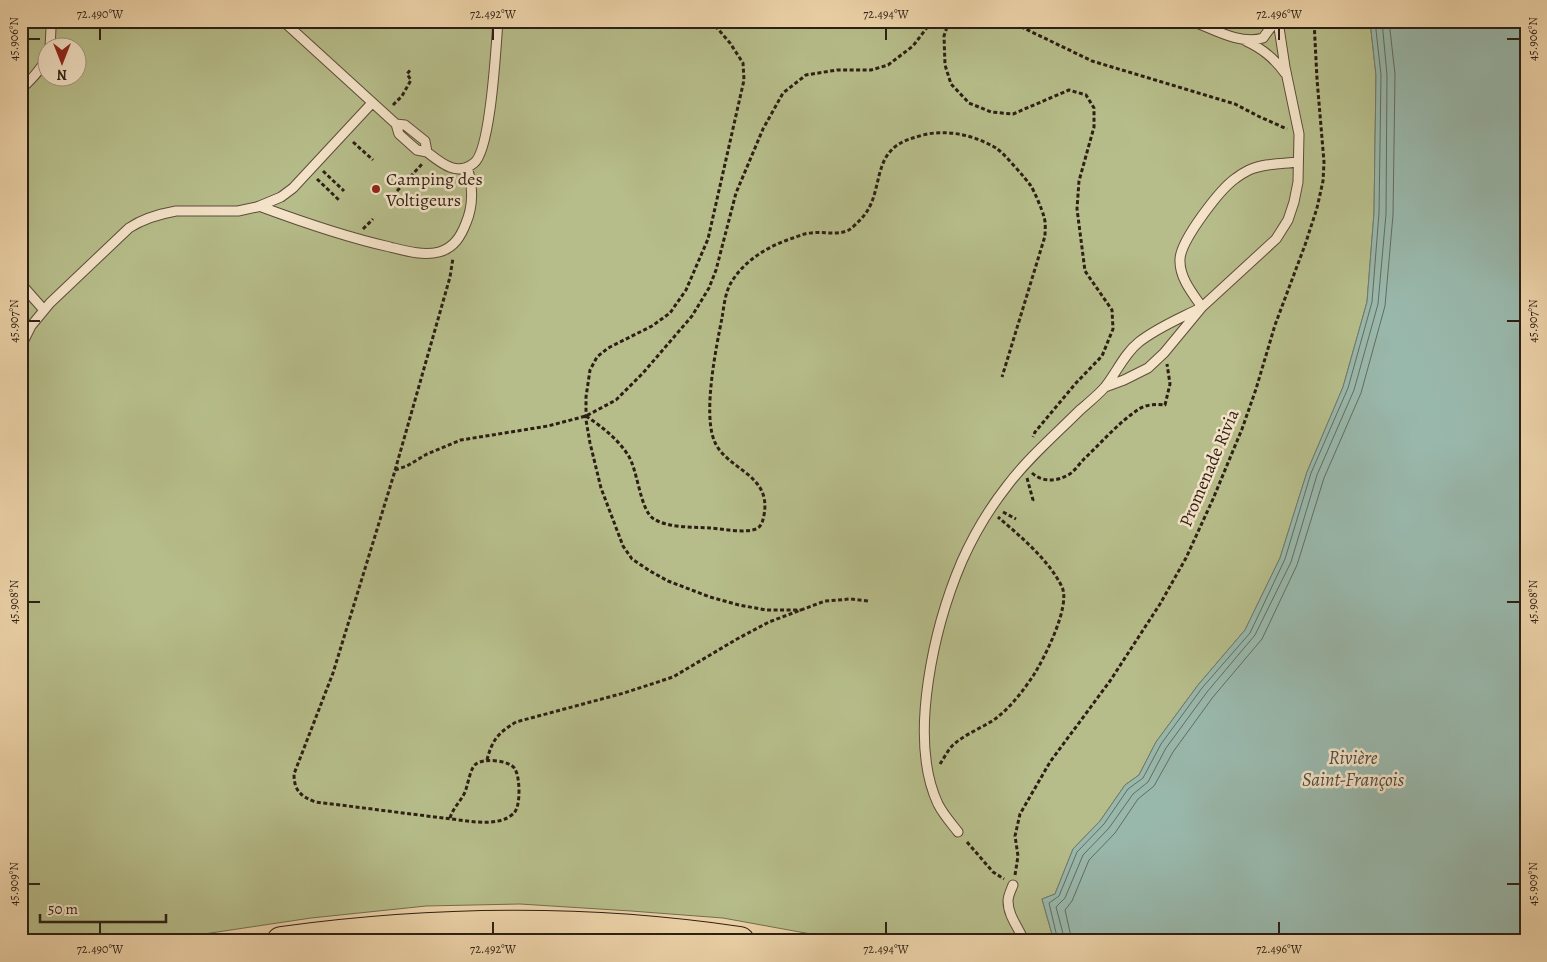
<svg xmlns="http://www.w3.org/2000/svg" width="1547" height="962" font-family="Alegreya,serif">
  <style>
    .green { fill: #b6bd8a; stroke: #726e50; fill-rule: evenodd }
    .water { fill: #99b8ac; stroke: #6e7b70 }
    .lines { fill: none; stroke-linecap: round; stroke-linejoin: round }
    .shore { stroke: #636c60; stroke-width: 1 }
    .lane-casing { stroke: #5d4c3a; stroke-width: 11 }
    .highway-casing { stroke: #2d1f15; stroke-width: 30 }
    .path { stroke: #2d1f15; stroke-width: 3; stroke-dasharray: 4 2.5; stroke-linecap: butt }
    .lane { stroke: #f4e3c8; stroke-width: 9 }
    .highway { stroke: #eed4aa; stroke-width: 28 }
    .ticks { fill: none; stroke: #2d1f15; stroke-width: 2 }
    .poi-dot { fill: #8f2418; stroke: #f4e3c8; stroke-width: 2 }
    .labels { text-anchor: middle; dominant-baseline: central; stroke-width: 5; stroke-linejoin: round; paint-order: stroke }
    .poi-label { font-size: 18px; fill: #2d1f15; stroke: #f4e3c8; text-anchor: start }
    .street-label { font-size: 18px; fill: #2d1f15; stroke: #f4e3c8 }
    .water-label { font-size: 19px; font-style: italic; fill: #4d4d42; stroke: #f4e3c8 }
    .neatline { fill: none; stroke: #2d1f15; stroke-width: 2 }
    .ticks-label { font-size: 12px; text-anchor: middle; fill: #2d1f15 }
  </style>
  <rect width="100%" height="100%" fill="#eed4aa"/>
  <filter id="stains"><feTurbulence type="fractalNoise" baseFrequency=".004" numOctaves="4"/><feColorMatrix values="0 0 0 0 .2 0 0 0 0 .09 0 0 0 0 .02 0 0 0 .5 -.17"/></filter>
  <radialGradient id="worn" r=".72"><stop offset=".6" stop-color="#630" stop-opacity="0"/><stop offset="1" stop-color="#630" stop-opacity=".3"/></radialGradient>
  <path class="green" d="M21 21H1370L1376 75 1374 213 1367 302 1343 387 1307 472 1280 558 1245 630 1198 685 1156 742 1139 775 1125 785 1100 821 1073 849 1055 894 1042 899 1054 941H849L723 918 631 911 520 904 426 906 311 918 204 934 176 941H21ZM48 48H78V78H48Z
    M477 937 582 938 581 941H410Z"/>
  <path class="water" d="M1370 21H1526V941H1054L1042 899 1055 894 1073 849 1100 821 1125 785 1139 775 1156 742 1198 685 1245 630 1280 558 1307 472 1343 387 1367 302 1374 213 1376 75Z"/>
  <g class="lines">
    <path class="shore" d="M1058 941 1049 903 1059 896 1077 852 1104 824 1128 789 1143 778 1161 744 1202 688 1250 633 1285 559 1311 473 1348 388 1372 302 1379 213 1381 75 1375 21
      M1065 941 1056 907 1065 898 1083 855 1109 828 1133 794 1148 782 1166 748 1207 692 1255 635 1291 562 1317 475 1354 390 1378 304 1386 214 1387 75 1382 21
      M1072 941 1065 910 1072 901 1089 860 1115 833 1138 799 1154 786 1173 752 1213 697 1262 639 1297 565 1324 478 1361 393 1385 306 1393 215 1395 74 1389 21"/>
    <defs>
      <path id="lane" d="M48 21 51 28 50 48
        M283 21 396 124 399 134 409 143 417 150 427 152 425 141 405 125 396 124
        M1192 21C1214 29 1239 45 1263 38L1271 27 1273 21
        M1246 41C1263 49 1274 58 1285 73
        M21 89C32 79 43 68 48 54
        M427 152C441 163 457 177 474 163 491 150 496 46 498 21
        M259 206C302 222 345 237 390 247 406 251 423 256 439 252 454 248 461 236 466 223 474 204 473 186 467 167
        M21 284 44 310
        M1202 307C1192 293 1179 277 1180 259 1181 240 1220 189 1236 178 1240 175 1245 172 1249 170 1264 163 1282 164 1298 162
        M21 346 31 326 50 303 129 228C144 218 159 214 176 211H238L257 207 281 197 293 188 372 103
        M1105 387 1124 380 1148 368 1164 353 1202 307 1276 239 1288 220 1294 202 1298 182 1299 134 1285 67 1278 21
        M958 832C951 823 943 814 938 804 907 738 935 624 962 561 974 534 989 509 1007 486 1028 458 1055 435 1080 410 1088 403 1098 395 1105 387 1117 372 1124 354 1139 342 1158 327 1181 318 1202 307
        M1013 885C1011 890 1008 896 1008 901 1008 916 1019 928 1024 941"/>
      <path id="highway" d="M281 941C435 920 585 918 740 941"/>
    </defs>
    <use href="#lane" class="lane-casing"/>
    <use href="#highway" class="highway-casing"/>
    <path class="path" d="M711 21 730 43 743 63 744 80 708 239 686 290 670 313 652 326 608 348 597 357 590 370 586 397V420L590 443 601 488 623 546 632 559 650 571 668 581 710 597 739 605 766 610H801
      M949 21 944 36 945 65 951 84 969 103 991 112 1013 114 1069 90 1086 95 1094 108V127L1079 181 1077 209 1085 271 1112 310 1113 329 1102 356 1076 383 1035 432 1033 437
      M1009 21 1092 61 1235 104 1258 116 1287 129
      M393 105 402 96 411 80 407 74 411 69
      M353 142 373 160
      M323 171 344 191
      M317 179 340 201
      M397 191 422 164
      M363 229 373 219
      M586 416C602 427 617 438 628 455 638 470 640 511 654 519 668 528 694 527 710 528 723 529 747 534 758 528 762 525 763 520 764 515 772 473 725 470 714 440 703 412 716 348 722 318 724 306 725 292 732 281 746 259 769 246 793 238 799 236 805 233 811 233 824 231 836 236 849 230 852 228 856 224 859 221 883 199 872 164 896 146 904 140 913 138 923 135 947 129 974 135 996 148 1003 152 1026 179 1031 186 1035 193 1042 209 1044 217 1046 223 1045 230 1045 236L1002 377
      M395 470 407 466 427 454 461 440 548 426 586 416 616 400 643 373 692 316 709 288 716 270 736 193 763 129 783 93 806 75 837 70H871L888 65 913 46 932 21
      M1032 473C1042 482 1056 482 1068 475 1074 472 1079 464 1084 459 1102 442 1119 422 1139 409 1147 404 1157 404 1165 405L1170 384 1167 364
      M1027 478 1033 500 1031 502
      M1003 512 1016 519
      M487 760C492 740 498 733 516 722L624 693 673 677 737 639 769 622 825 601 850 599 869 601
      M940 764C944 758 948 750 953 745 965 734 982 728 995 719 1010 708 1023 691 1033 676 1044 659 1071 606 1062 587 1049 560 1021 537 998 517
      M450 818C453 808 461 801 465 792 468 785 470 768 476 764 483 758 510 760 515 769 520 777 521 806 514 813 512 815 508 818 505 819 487 826 463 820 444 818 401 813 358 807 315 802 301 796 294 791 294 774L333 673 394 474 450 277 453 258
      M967 842 993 872 1004 879
      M1015 875 1018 856 1015 836 1020 814 1050 762 1110 681 1160 604 1186 558 1213 499 1242 429 1256 389 1275 325 1305 245 1317 208 1323 181 1324 162 1317 79 1314 21"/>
    <use href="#lane" class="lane"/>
    <use href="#highway" class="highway"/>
  </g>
  <path class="ticks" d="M100 28V40M493 28V40M886 28V40M1279 28V40M28 39H40M1507 39H1520M28 321H40M1507 321H1520M28 602H40M1507 602H1520M28 884H40M1507 884H1520M100 922V934M493 922V934M886 922V934M1279 922V934"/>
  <circle class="poi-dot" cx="376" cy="189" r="5"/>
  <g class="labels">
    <g class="poi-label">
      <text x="386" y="179">Camping des<tspan x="386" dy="21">Voltigeurs</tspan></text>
    </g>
    <g class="street-label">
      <text transform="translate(1209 468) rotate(-67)">Promenade Rivia</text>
    </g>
    <g class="water-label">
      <text x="1353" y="758">Rivière<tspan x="1353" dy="22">Saint-François</tspan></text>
    </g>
  </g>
  <rect width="1547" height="962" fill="none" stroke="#eed4aa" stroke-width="55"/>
  <g transform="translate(62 62) rotate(180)"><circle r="24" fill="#f4e3c8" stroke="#a49580"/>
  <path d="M0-4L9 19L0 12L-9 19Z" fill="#8f2418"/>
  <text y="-8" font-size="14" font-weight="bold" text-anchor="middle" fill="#2d1f15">N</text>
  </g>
  <path d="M40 914v8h126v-8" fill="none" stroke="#2d1f15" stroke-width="2.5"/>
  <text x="48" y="914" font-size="15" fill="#2d1f15" stroke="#f4e3c8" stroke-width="4" paint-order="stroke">50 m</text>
  <rect x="28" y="28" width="1492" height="906" class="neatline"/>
  <g class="ticks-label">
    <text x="100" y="18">72.490°W</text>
    <text x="493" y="18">72.492°W</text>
    <text x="886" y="18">72.494°W</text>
    <text x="1279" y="18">72.496°W</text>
    <text transform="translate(1533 39) rotate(-90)" y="4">45.906°N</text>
    <text transform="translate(14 39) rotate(-90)" y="4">45.906°N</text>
    <text transform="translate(1533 321) rotate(-90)" y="4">45.907°N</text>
    <text transform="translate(14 321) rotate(-90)" y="4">45.907°N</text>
    <text transform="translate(1533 602) rotate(-90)" y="4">45.908°N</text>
    <text transform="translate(14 602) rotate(-90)" y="4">45.908°N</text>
    <text transform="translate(1533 884) rotate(-90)" y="4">45.909°N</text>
    <text transform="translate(14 884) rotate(-90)" y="4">45.909°N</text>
    <text x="100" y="953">72.490°W</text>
    <text x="493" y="953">72.492°W</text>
    <text x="886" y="953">72.494°W</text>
    <text x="1279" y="953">72.496°W</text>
  </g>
  <rect width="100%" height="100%" filter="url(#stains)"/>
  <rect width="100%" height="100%" fill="url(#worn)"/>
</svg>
